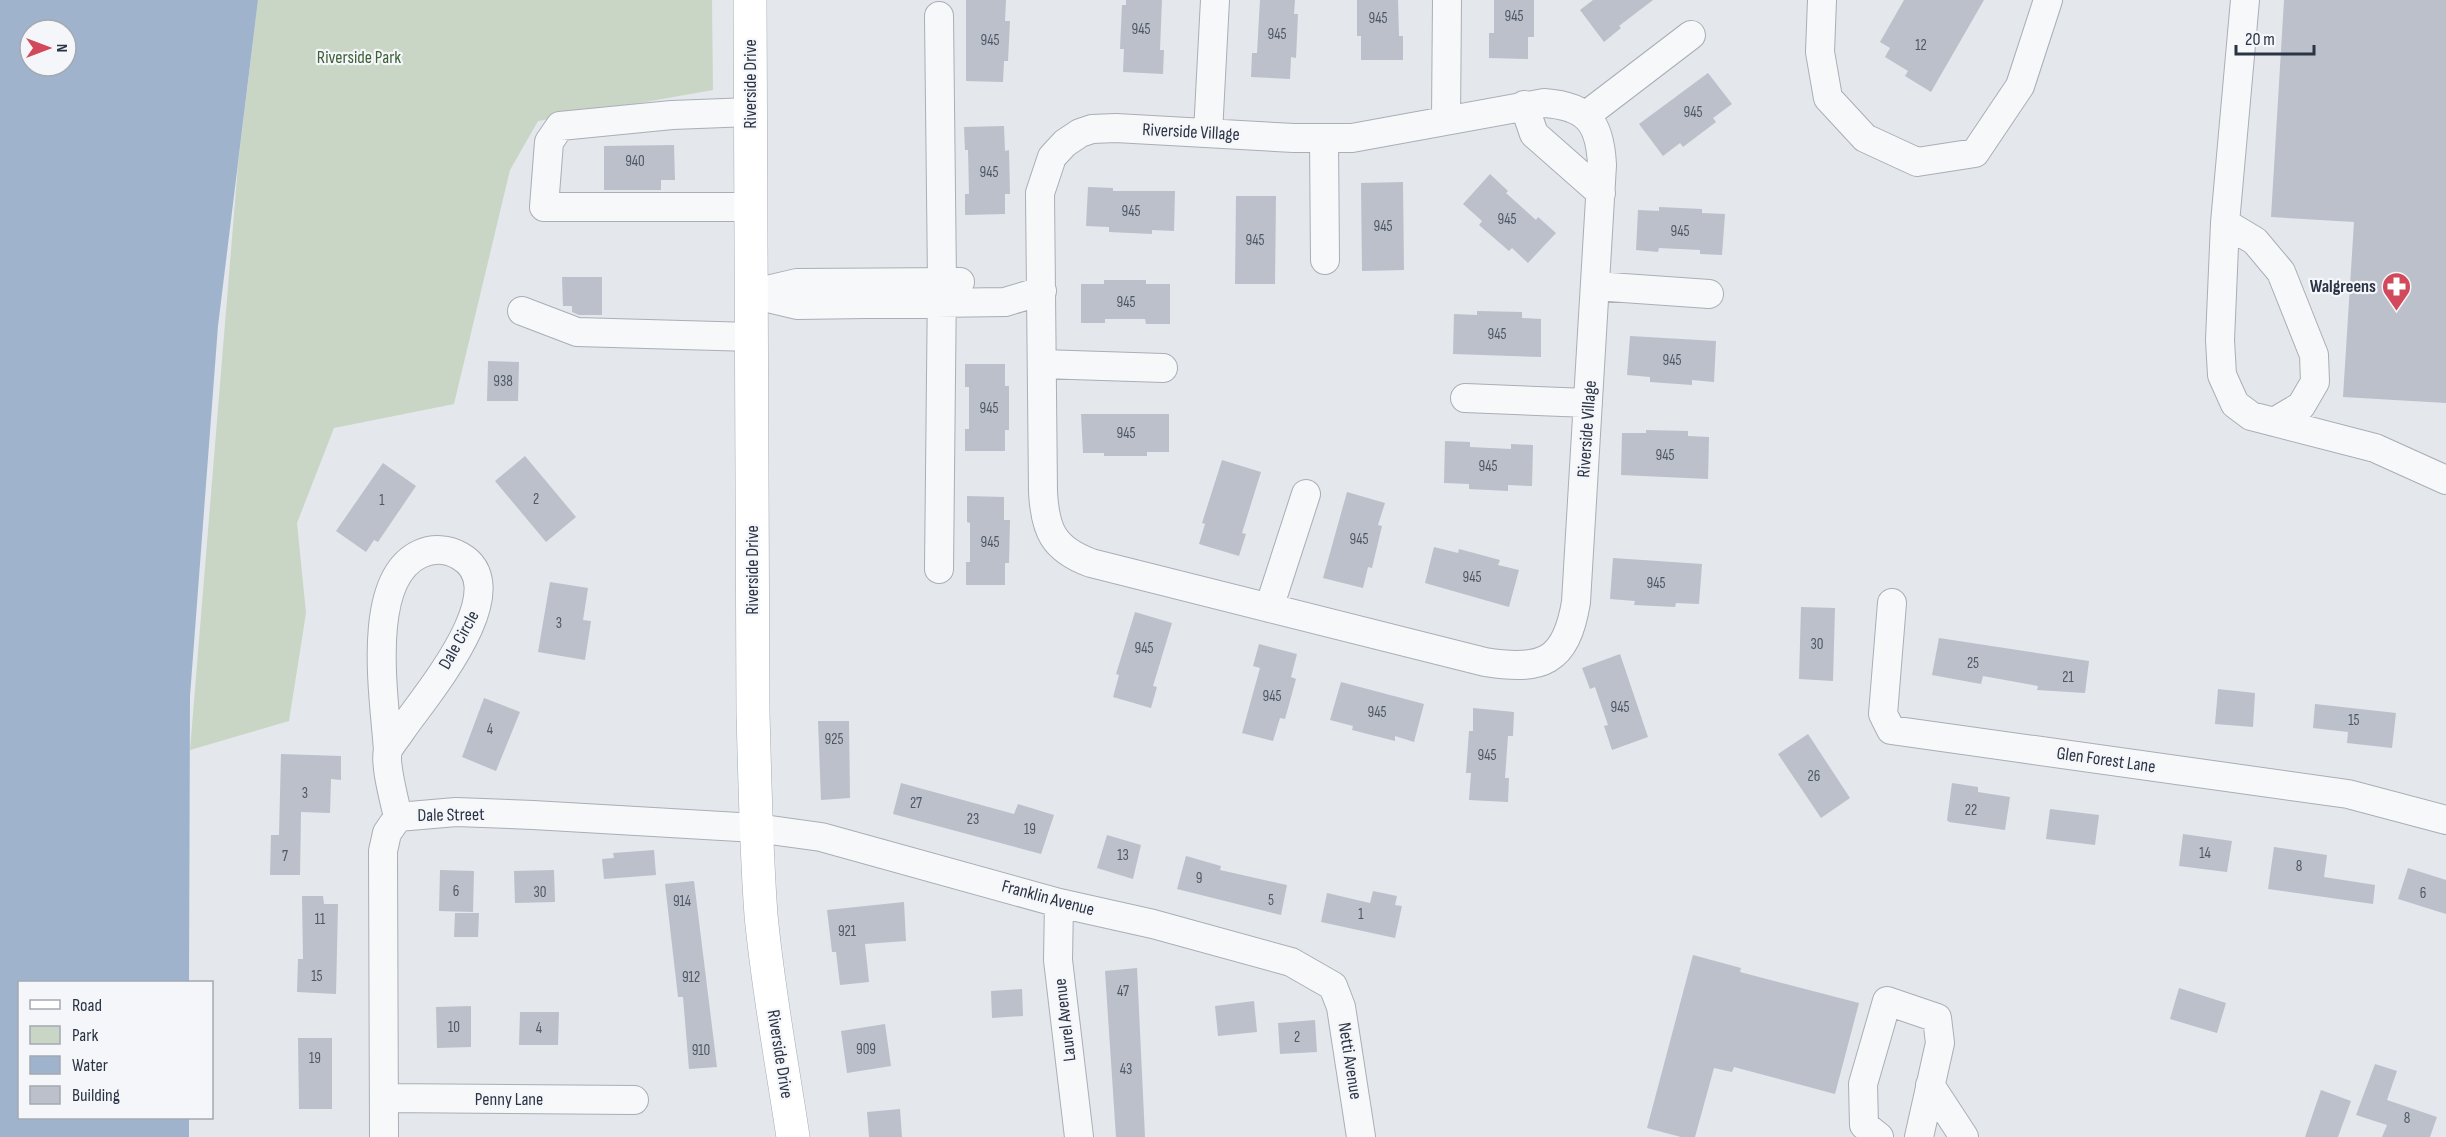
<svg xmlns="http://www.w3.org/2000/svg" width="2446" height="1137" font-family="'Sofia Sans Condensed',sans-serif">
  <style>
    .green { fill: #c9d6c5 }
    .water { fill: #9fb4cc; fill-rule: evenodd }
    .building { fill: #bbc0ca }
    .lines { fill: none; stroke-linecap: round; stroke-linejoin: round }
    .minor-casing { stroke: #a9aeb7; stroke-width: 30 }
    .major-casing { stroke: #a3abb8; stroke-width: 34 }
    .minor { stroke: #f7f8fa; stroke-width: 28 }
    .major { stroke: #fff; stroke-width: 33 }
    .labels { text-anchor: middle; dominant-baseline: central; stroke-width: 4.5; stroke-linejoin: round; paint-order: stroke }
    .number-label { font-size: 15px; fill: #4f5766 }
    .park-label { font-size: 18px; fill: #3f6138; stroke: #f4f6f9 }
    .street-label { font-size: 18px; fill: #2b3445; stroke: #f4f6f9 }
    .poi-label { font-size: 18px; font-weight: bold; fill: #2b3445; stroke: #f4f6f9; text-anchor: end }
  </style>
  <rect width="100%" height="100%" fill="#e4e7ec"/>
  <path class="green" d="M258 0H712L713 90 538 121 510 170 454 404 334 428 297 523 306 613 289 721 190 750 238 165Z"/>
  <path class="water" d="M0 0H258L218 326 190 696 189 982H20V1118H189V1137H0ZM30 30H66V66H30Z"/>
  <path class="building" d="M966 0H1006L1005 21H1010L1008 61H1004L1003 82 966 81Z
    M1126 0H1162L1160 50H1164L1163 74 1123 72 1124 49H1120L1122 5H1126Z
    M1260 0H1295L1294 14H1298L1296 58 1291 57 1290 79 1251 77 1252 53H1257Z
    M1357 0H1398L1399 36H1403V60H1361V36H1357Z
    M1494 0H1534V37H1528V59L1489 58V33H1494Z
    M1593 0H1653L1619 26 1621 28 1604 42 1580 10Z
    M1904 0H1984L1931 92 1905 76 1908 71 1885 57 1890 48 1880 42Z
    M2284 0H2446V403L2343 397 2354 222 2271 217Z
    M1708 73 1732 104 1713 118 1716 122 1683 147 1680 143 1663 156 1639 124Z
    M1004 126 1005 151 1009 150 1010 194H1005V214L965 215V194H969L968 150H965L964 127Z
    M674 145 675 180H661V190H604V146Z
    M1490 174 1508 191 1506 193 1536 220 1538 217 1556 233 1528 263 1512 248 1509 251 1479 225 1482 221 1463 204Z
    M1403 182 1404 270 1362 271 1361 183Z
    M1088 187 1113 188V191H1175L1174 231 1152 230V234L1109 232V227L1086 226Z
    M1236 196H1276L1275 284H1235Z
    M1659 207 1702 209V213L1725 214 1722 255 1700 254V250L1659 248 1658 252 1636 250 1638 210 1659 211Z
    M562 277H602V315H579L572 312V306H563Z
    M1104 280H1146V284H1170V324H1146L1145 319H1105V323H1081V284H1104Z
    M1477 311 1522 312V318L1541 319V357L1453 354 1454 314 1477 315Z
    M1630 336 1716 341 1714 382 1692 380V385L1650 382V377L1627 375Z
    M488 361 519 362 518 401H487Z
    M965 364H1005V386H1009V430H1005V451H965V429H969V387H965Z
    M1081 414H1169V452H1147V456H1104V453H1083Z
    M1646 430 1688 431V436L1709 437 1708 479 1621 475 1622 433H1646Z
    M1445 441 1470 442V447L1511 449V444L1533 445 1532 486 1508 485V491L1469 489V484L1444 483Z
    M525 456 576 517 546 542 495 481Z
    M1222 460 1261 472 1242 533 1246 534 1239 556 1199 544 1205 524 1202 523Z
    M383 463 416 486 378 542 374 540 366 552 336 531Z
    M1347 492 1385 503 1378 525 1382 526 1372 568 1368 567 1363 588 1323 578Z
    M967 496 1004 497V520H1010L1009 563H1005V585H966V562H970V523L967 522Z
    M1434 547 1458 553 1459 549 1500 560 1498 565 1519 570 1509 607 1425 583Z
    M1613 558 1702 564 1699 604 1676 603 1675 607 1634 605 1635 601 1610 599Z
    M550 582 588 588 583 620 591 621 585 660 538 652Z
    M1801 607 1835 608 1833 681 1799 679Z
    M1135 612 1172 623 1153 686 1157 687 1151 708 1113 697 1119 675 1116 674Z
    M1939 638 2089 661 2085 693 2037 690 2038 686 1983 676 1981 684 1932 675Z
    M1259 644 1297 654 1291 677 1296 679 1285 719 1280 718 1273 741 1242 733 1260 668 1253 666Z
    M1620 654 1648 737 1612 750 1604 726 1608 725 1595 687 1590 689 1582 668Z
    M1341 682 1424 704 1414 742 1395 736V741L1352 730 1353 726 1330 720Z
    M2218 689 2255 693 2253 727 2215 724Z
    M484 698 520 712 496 771 462 757Z
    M2315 704 2396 713 2392 748 2347 743 2348 732 2313 728Z
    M1473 708 1514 712 1513 736H1508L1505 778H1509L1508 802 1469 800 1471 773H1466L1469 731H1473Z
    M818 721H849L850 798 821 800Z
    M1808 734 1850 798 1821 818 1778 754Z
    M281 754 341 756V780L331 779 330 813 301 812 300 875H270L271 835H279Z
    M901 783 1014 814 1018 804 1054 815 1041 854 893 814Z
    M1952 783 1978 787V792L2010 797 2005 830 1949 822 1947 820Z
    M2050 809 2099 815 2095 845 2046 839Z
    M2183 834 2232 841 2227 872 2179 866Z
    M1107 835 1141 845 1133 879 1097 868Z
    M2274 847 2327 855 2324 877 2375 885 2373 904 2268 889Z
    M654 850 656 875 604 879 602 859 614 858 613 853Z
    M1186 856 1221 866 1220 870 1287 885 1281 915 1177 889Z
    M2408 868 2446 880V914L2398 899Z
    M440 870 474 871 473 912 439 911Z
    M554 870 555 902 515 903 514 871Z
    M694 881 717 1067 689 1069 683 997H678L665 884Z
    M1373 891 1397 896 1395 905 1402 906 1395 938 1321 922 1327 893 1370 903Z
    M302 896H323L324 904H338L336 994 297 992 298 959H303Z
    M904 902 906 941 865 944 869 982 840 985 836 952H832L827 910Z
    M455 913H479L478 937H454Z
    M1693 955 1741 968 1740 972 1859 1003 1835 1094 1734 1067 1732 1072 1714 1068 1695 1137H1681L1647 1128Z
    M1137 968 1145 1137H1116L1105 971Z
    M2179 988 2226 1003 2217 1033 2170 1019Z
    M1022 989 1023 1016 992 1018 991 991Z
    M1254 1001 1257 1032 1218 1036 1215 1006Z
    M471 1006V1047L437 1048 436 1007Z
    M520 1012H559L558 1045H519Z
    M1315 1020 1317 1052 1280 1054 1278 1023Z
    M885 1024 891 1066 847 1073 841 1031Z
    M298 1038H332V1109H299Z
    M2375 1064 2397 1071 2387 1100 2437 1117 2430 1137H2382L2387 1125 2356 1115Z
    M2321 1090 2351 1101 2338 1137H2305Z
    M900 1109 902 1137H869L867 1112Z"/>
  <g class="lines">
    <defs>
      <path id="minor" d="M1822 0 1820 52 1828 98 1865 138 1917 162 1975 153 2020 86 2048 0
        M2245 0 2225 223 2220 340 2222 375 2235 404 2251 416 2375 448 2446 480
        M939 16 942 282 939 569
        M1544 103C1588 106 1600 123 1602 165L1576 602C1566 663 1542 671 1485 662L1091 563C1053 549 1045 530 1043 492L1040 193 1052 157 1065 143 1080 133 1092 129 1116 128 1294 138H1352Z
        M1524 105 1534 134 1601 193
        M750 112 672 115 560 126 549 142 544 207H751
        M1585 116 1691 35
        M1446 120 1447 0
        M1208 133 1215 0
        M1324 139 1325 260
        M2225 223 2255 241 2281 272 2314 355 2315 382 2301 406 2274 422
        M1595 286 1709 294
        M758 292 797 283 960 282
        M751 294 797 305 1005 302 1042 291
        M522 311 577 332 752 337
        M1042 364 1163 368
        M1465 398 1588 403
        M1892 603 1883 714 1891 730 2348 794 2446 820
        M1269 608 1306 494
        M388 751C385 701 364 580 420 554 433 548 448 549 460 556 518 589 424 697 401 731 397 737 391 744 388 750 384 763 395 803 398 817
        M1059 903 1058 960 1079 1137
        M1930 1085 1964 1137
        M384 1098 634 1100
        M384 1137 383 851 387 833 398 817 456 812 533 815 756 828 821 837 1059 903 1153 924 1291 962 1333 986 1341 1007 1361 1137
        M1879 1137 1864 1125 1863 1084 1887 1001 1937 1018 1940 1043 1919 1137"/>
      <path id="major" d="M750 0 753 714C755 781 756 848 761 915 768 990 782 1063 793 1137"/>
    </defs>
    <use href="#minor" class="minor-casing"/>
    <use href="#major" class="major-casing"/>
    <use href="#minor" class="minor"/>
    <use href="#major" class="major"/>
  </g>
  <defs>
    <symbol id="pharmacy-pin" viewBox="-11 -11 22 30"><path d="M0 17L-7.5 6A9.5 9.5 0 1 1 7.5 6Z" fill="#d1495b" stroke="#f4f6f9"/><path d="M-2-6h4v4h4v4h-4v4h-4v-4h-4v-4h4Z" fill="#fff"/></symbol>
  </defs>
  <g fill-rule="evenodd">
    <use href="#pharmacy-pin" x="2380" y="270" width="33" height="45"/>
  </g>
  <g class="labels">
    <g class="number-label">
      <text x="1514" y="16">945</text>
      <text x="1378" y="18">945</text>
      <text x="1141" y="29">945</text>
      <text x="1277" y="34">945</text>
      <text x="990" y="40">945</text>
      <text x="1921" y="45">12</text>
      <text x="1693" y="112">945</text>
      <text x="635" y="161">940</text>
      <text x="989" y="172">945</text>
      <text x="1131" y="211">945</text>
      <text x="1507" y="219">945</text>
      <text x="1383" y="226">945</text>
      <text x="1680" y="231">945</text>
      <text x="1255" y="240">945</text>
      <text x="1126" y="302">945</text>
      <text x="1497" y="334">945</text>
      <text x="1672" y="360">945</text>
      <text x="503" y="381">938</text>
      <text x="989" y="408">945</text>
      <text x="1126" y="433">945</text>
      <text x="1665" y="455">945</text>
      <text x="1488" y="466">945</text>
      <text x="536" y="499">2</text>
      <text x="382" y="500">1</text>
      <text x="1359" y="539">945</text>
      <text x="990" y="542">945</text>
      <text x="1472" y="577">945</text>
      <text x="1656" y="583">945</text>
      <text x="559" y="623">3</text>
      <text x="1817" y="644">30</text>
      <text x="1144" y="648">945</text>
      <text x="1973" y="663">25</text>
      <text x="2068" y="677">21</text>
      <text x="1272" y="696">945</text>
      <text x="1620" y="707">945</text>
      <text x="1377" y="712">945</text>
      <text x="2354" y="720">15</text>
      <text x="490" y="729">4</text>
      <text x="834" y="739">925</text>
      <text x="1487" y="755">945</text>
      <text x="1814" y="776">26</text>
      <text x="305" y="793">3</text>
      <text x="916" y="803">27</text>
      <text x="1971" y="810">22</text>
      <text x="973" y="819">23</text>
      <text x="1030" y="829">19</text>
      <text x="2205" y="853">14</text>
      <text x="1123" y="855">13</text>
      <text x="285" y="856">7</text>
      <text x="2299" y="866">8</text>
      <text x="1199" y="878">9</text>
      <text x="456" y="891">6</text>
      <text x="540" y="892">30</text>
      <text x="2423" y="893">6</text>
      <text x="1271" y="900">5</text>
      <text x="682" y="901">914</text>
      <text x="1361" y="914">1</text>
      <text x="320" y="919">11</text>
      <text x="847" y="931">921</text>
      <text x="317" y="976">15</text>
      <text x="691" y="977">912</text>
      <text x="1123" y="991">47</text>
      <text x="454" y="1027">10</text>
      <text x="539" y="1028">4</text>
      <text x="1297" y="1037">2</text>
      <text x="866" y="1049">909</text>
      <text x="701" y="1050">910</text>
      <text x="315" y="1058">19</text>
      <text x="1126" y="1069">43</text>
      <text x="2407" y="1118">8</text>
    </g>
    <g class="park-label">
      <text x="359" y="57">Riverside Park</text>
    </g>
    <g class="street-label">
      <text transform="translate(750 84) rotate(-90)">Riverside Drive</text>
      <text transform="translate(1191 132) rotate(3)">Riverside Village</text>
      <text transform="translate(1587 429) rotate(-86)">Riverside Village</text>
      <text transform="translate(752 570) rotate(-90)">Riverside Drive</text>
      <text transform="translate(459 640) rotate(-61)">Dale Circle</text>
      <text transform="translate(2106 760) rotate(8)">Glen Forest Lane</text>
      <text transform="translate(451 815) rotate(-1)">Dale Street</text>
      <text transform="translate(1048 898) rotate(15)">Franklin Avenue</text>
      <text transform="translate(1065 1020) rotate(-97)">Laurel Avenue</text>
      <text transform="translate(780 1054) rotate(81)">Riverside Drive</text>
      <text transform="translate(1350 1061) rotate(81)">Netti Avenue</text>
      <text x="509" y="1099">Penny Lane</text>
    </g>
    <g class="poi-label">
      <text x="2376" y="286">Walgreens</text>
    </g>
  </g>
  <rect x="18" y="981" width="195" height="138" fill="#f4f6f9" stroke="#a4a8b1" stroke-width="1.5"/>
  <rect x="30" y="1000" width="30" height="9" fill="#ffffff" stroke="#a4a8b1" stroke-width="1.5"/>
  <text x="72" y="1011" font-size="18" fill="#2b3445">Road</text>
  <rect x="30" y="1026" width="30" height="18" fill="#c9d6c5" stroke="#a4a8b1" stroke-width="1.5"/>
  <text x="72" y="1041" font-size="18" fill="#2b3445">Park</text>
  <rect x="30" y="1056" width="30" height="18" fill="#9fb4cc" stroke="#a4a8b1" stroke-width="1.5"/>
  <text x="72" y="1071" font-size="18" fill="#2b3445">Water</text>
  <rect x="30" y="1086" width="30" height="18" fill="#bbc0ca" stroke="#a4a8b1" stroke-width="1.5"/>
  <text x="72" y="1101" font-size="18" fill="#2b3445">Building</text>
  <g transform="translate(48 48) rotate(90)"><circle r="28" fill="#f4f6f9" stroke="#a4a8b1" stroke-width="1.5"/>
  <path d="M0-4.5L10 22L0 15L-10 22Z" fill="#d1495b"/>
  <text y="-9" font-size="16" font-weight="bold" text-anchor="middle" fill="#2b3445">N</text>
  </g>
  <path d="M2236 45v9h78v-9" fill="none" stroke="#2b3445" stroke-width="3"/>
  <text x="2245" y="45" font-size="18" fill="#2b3445" stroke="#f4f6f9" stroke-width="4.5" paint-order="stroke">20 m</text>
</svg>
